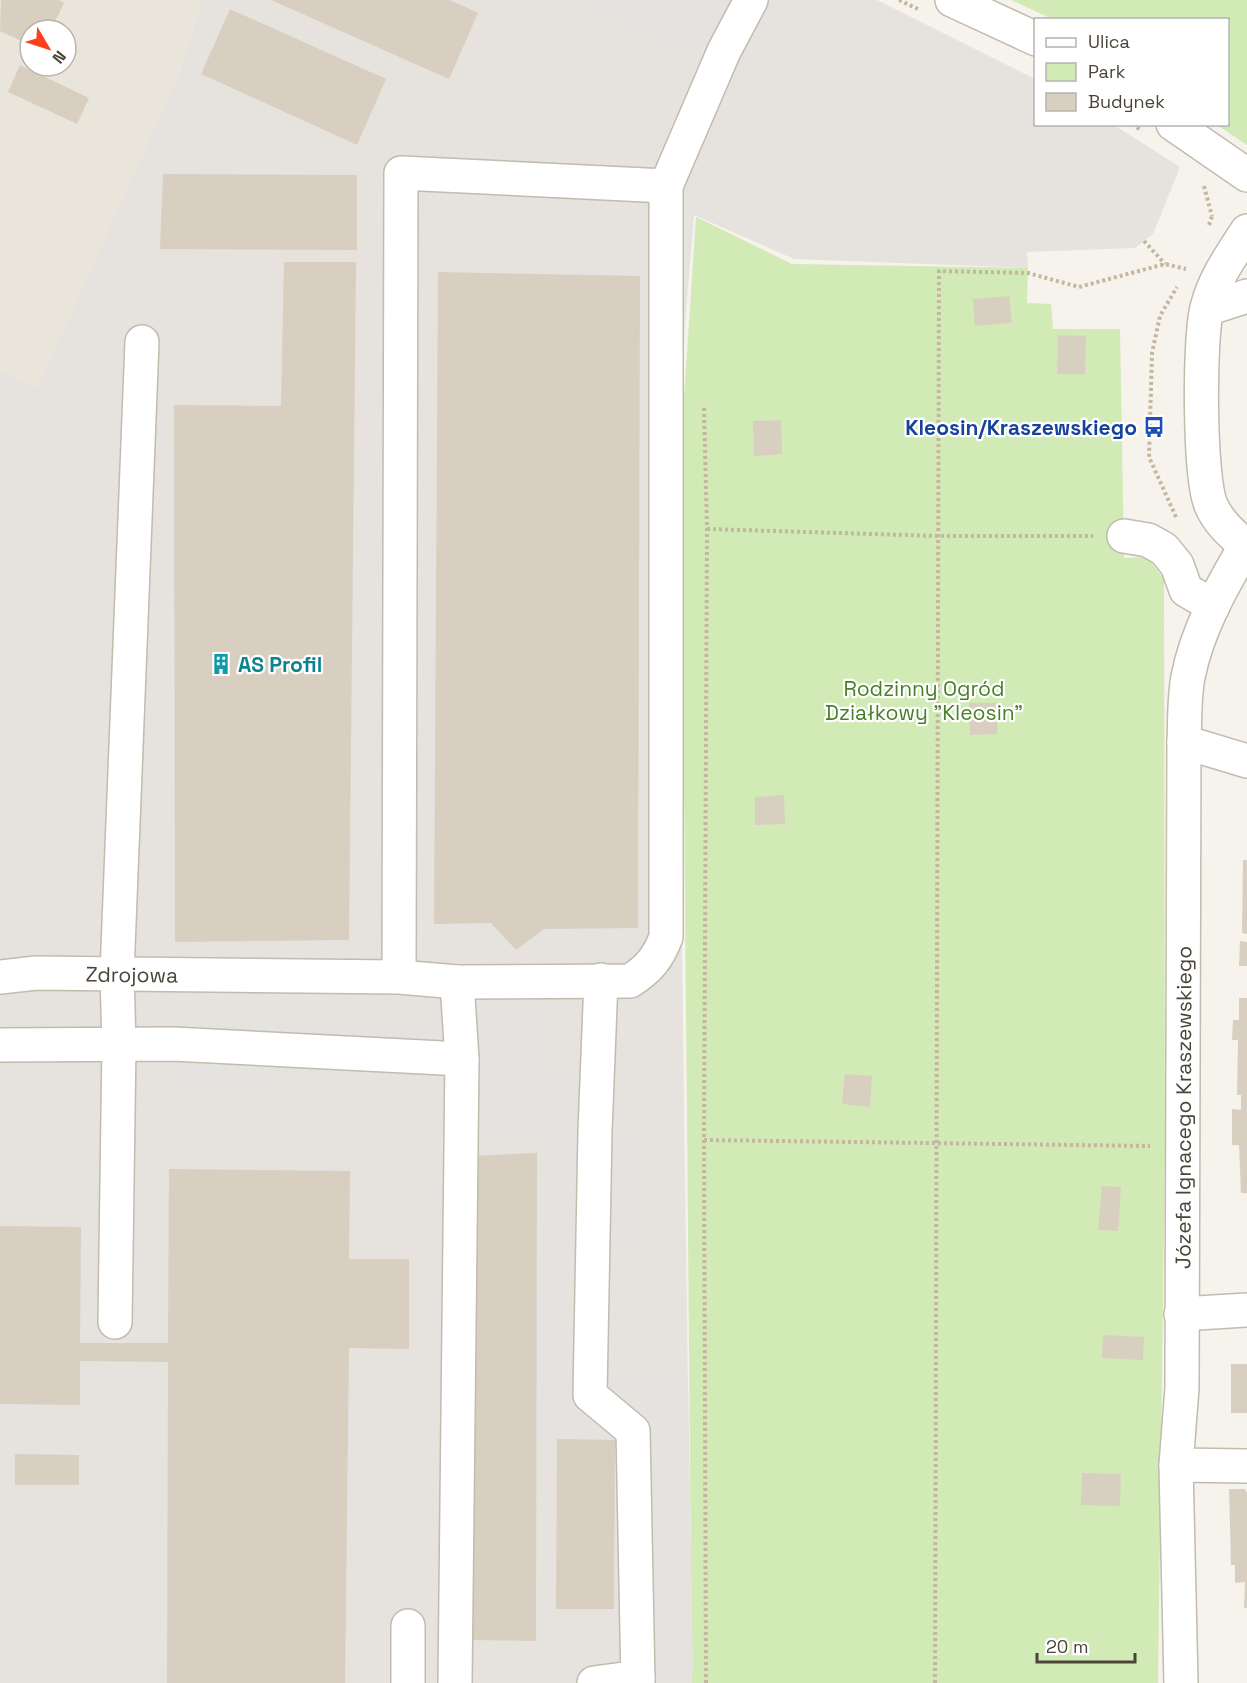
<svg xmlns="http://www.w3.org/2000/svg" width="1247" height="1683" font-family="'Space Grotesk',sans-serif">
  <style>
    .residential { fill: #eae5da; fill-rule: evenodd }
    .industrial { fill: #e6e2dd }
    .green { fill: #d2eab5 }
    .parking { fill: #e5e3e0 }
    .building { fill: #d8cfc1 }
    .lines { fill: none; stroke-linecap: round; stroke-linejoin: round }
    .minor-casing { stroke: #c2bbae; stroke-width: 36 }
    .path { stroke: #c4b79f; stroke-width: 4; stroke-dasharray: 3 3; stroke-linecap: butt }
    .minor { stroke: #fff; stroke-width: 33 }
    .labels { text-anchor: middle; dominant-baseline: central; stroke-width: 4.5; stroke-linejoin: round; paint-order: stroke }
    .transit-label { font-size: 21px; font-weight: bold; fill: #164399; stroke: #fff; text-anchor: end }
    .culture-label { font-size: 21px; font-weight: bold; fill: #0d838f; stroke: #fff; text-anchor: start }
    .park-label { font-size: 21px; fill: #4a7f2a; stroke: #fff }
    .street-label { font-size: 21px; fill: #4b4439; stroke: #fff }
  </style>
  <rect width="100%" height="100%" fill="#f6f3ec"/>
  <path class="residential" d="M0 0H202L181 68 37 388 0 371ZM30 30H66V66H30Z"/>
  <path class="industrial" d="M202 0H877L1035 79 1036 124 1114 125 1180 167 1153 234 1135 248 1027 252 1028 268 794 259 694 215 675 444 692 1683H0V371L37 388 181 68Z"/>
  <path class="green" d="M1011 0H1247V145L1217 125 1228 124V20L1052 19Z
    M696 217 792 264 1028 268 1027 303 1051 304 1053 329H1120L1124 558 1147 557 1164 579 1165 1147 1158 1683H692L681 443Z"/>
  <path class="parking" d="M581 0H773L733 72Z
    M459 1013 547 1014 546 1074 595 1073V1131H635V1249L595 1247 593 1374 688 1378 693 1674 638 1677 633 1431 638 1395H591L588 1434 537 1435V1188L544 1165 545 1136 461 1134Z
    M433 1017 438 1074 180 1081 182 1022Z"/>
  <path class="building" d="M1 0H59L64 3 51 30H30V45L0 31Z
    M271 0H450L478 13 449 79Z
    M230 9 386 79 357 145 201 74Z
    M20 65 89 98 77 124 8 92Z
    M163 174 357 175V250L160 249Z
    M284 262H356L349 940 175 942 174 405 281 406Z
    M438 272 640 276 638 928 544 929 516 950 491 923 434 924Z
    M1009 296 1012 323 975 326 973 299Z
    M1058 335 1086 336 1085 374H1057Z
    M781 420 782 454 754 456 753 421Z
    M969 703H997V734L970 735Z
    M784 795 785 824 755 825V797Z
    M1243 860H1247V934L1242 933Z
    M1240 941 1247 942V966H1239Z
    M1239 998H1247V1193H1241L1239 1145H1232V1109L1241 1110V1095H1237L1238 1040H1232L1233 1020H1239Z
    M845 1074 872 1076 870 1107 842 1104Z
    M537 1153 536 1641 471 1640 472 1156Z
    M169 1169 350 1171 349 1259H409V1349L349 1348 345 1683H167L168 1362 80 1361V1405L0 1404V1226L81 1227 80 1343H168Z
    M1102 1186 1121 1187 1118 1231 1098 1230Z
    M1103 1335 1144 1337 1143 1360 1102 1358Z
    M1231 1364H1247V1413H1231Z
    M557 1439 615 1440 614 1609H556Z
    M15 1454 79 1455V1485H15Z
    M1082 1473 1121 1474 1120 1506 1081 1505Z
    M1229 1489H1245L1247 1493V1608H1244L1245 1582 1235 1583V1565H1231Z"/>
  <g class="lines">
    <defs>
      <g id="minor">
        <path d="M952 0 1036 39"/>
        <path d="M1173 124 1247 175"/>
        <path d="M666 186 724 51 751 0"/>
        <path d="M1247 231C1231 256 1214 279 1207 308 1199 338 1199 478 1211 505 1218 522 1232 535 1247 546"/>
        <path d="M1207 309 1247 296"/>
        <path d="M1124 536 1148 540 1164 549 1177 565 1186 590 1213 606"/>
        <path d="M1184 742 1247 761"/>
        <path id="s1" d="M0 977 36 973 399 977 457 982 630 981C649 969 658 958 666 937V186L401 173 399 977"/>
        <path d="M601 980 595 1131 590 1395 633 1431 638 1683"/>
        <path d="M0 1045 173 1044 462 1059"/>
        <path d="M1181 1314 1247 1310"/>
        <path d="M115 1322 119 1044 117 974 142 342"/>
        <path d="M1176 1465 1247 1466"/>
        <path d="M408 1683V1626"/>
        <path d="M455 1683 462 1059 457 982"/>
        <path d="M594 1683 638 1677"/>
        <path id="s2" d="M1181 1683 1176 1465 1182 1388 1184 742C1185 721 1184 698 1188 677 1197 630 1222 586 1246 545"/>
      </g>
    </defs>
    <use href="#minor" class="minor-casing"/>
    <path class="path" d="M899 0 920 10
      M1132 124 1142 131
      M1204 186 1212 216
      M1209 225 1212 216
      M1144 241 1165 264
      M704 408 707 529 704 1140 706 1683
      M1176 517 1149 457 1152 353 1160 316 1177 287
      M707 529 938 536H1093
      M704 1140 1150 1146
      M935 1683 939 271 1028 273 1079 287 1165 264 1186 269"/>
    <use href="#minor" class="minor"/>
  </g>
  <defs>
    <symbol id="bus-bare" viewBox="-9 -9 18 18"><path d="M-5-6H5V4H4V6H2V4H-2V6H-4V4H-5ZM-3.5-4V0h7V-4ZM-3.5 1.2v1.5H-2V1.2ZM2 1.2v1.5H3.5V1.2Z" fill="#1a4fb4" stroke="#fff" stroke-width="2.5" paint-order="stroke"/></symbol>
    <symbol id="building-bare" viewBox="-9 -9 18 18"><path d="M-4-6H4V6H1V3H-1V6H-4ZM-2.5-4.3h1.7v1.8h-1.7ZM.8-4.3h1.7v1.8H.8ZM-2.5-1h1.7V.8h-1.7ZM.8-1h1.7V.8H.8Z" fill="#0f9aa8" stroke="#fff" stroke-width="2.5" paint-order="stroke"/></symbol>
  </defs>
  <g fill-rule="evenodd">
    <use href="#bus-bare" x="1139" y="412" width="30" height="30"/>
    <use href="#building-bare" x="206" y="649" width="30" height="30"/>
  </g>
  <g class="labels">
    <g class="transit-label">
      <text x="1137" y="427">Kleosin/Kraszewskiego</text>
    </g>
    <g class="culture-label">
      <text x="238" y="664">AS Profil</text>
    </g>
    <g class="park-label">
      <text x="924" y="688">Rodzinny Ogród<tspan x="924" dy="24">Działkowy "Kleosin"</tspan></text>
    </g>
    <g class="street-label">
      <text stroke="none"><textPath href="#s1" startOffset="132">Zdrojowa</textPath></text>
      <text stroke="none"><textPath href="#s2" startOffset="576">Józefa Ignacego Kraszewskiego</textPath></text>
    </g>
  </g>
  <rect x="1034" y="18" width="195" height="108" fill="#ffffff" stroke="#b7b4b0" stroke-width="1.5"/>
  <rect x="1046" y="38" width="30" height="9" fill="#ffffff" stroke="#b7b4b0" stroke-width="1.5"/>
  <text x="1088" y="48" font-size="18" fill="#4b4439">Ulica</text>
  <rect x="1046" y="63" width="30" height="18" fill="#d2eab5" stroke="#b7b4b0" stroke-width="1.5"/>
  <text x="1088" y="78" font-size="18" fill="#4b4439">Park</text>
  <rect x="1046" y="93" width="30" height="18" fill="#d8cfc1" stroke="#b7b4b0" stroke-width="1.5"/>
  <text x="1088" y="108" font-size="18" fill="#4b4439">Budynek</text>
  <g transform="translate(48 48) rotate(129)"><circle r="28" fill="#ffffff" stroke="#b7b4b0" stroke-width="1.5"/>
  <path d="M0-4.5L10 22L0 15L-10 22Z" fill="#fc3f1d"/>
  <text y="-9" font-size="16" font-weight="bold" text-anchor="middle" fill="#4b4439">N</text>
  </g>
  <path d="M1037 1653v9h98v-9" fill="none" stroke="#4b4439" stroke-width="3"/>
  <text x="1046" y="1653" font-size="18" fill="#4b4439" stroke="#ffffff" stroke-width="4.5" paint-order="stroke">20 m</text>
</svg>
